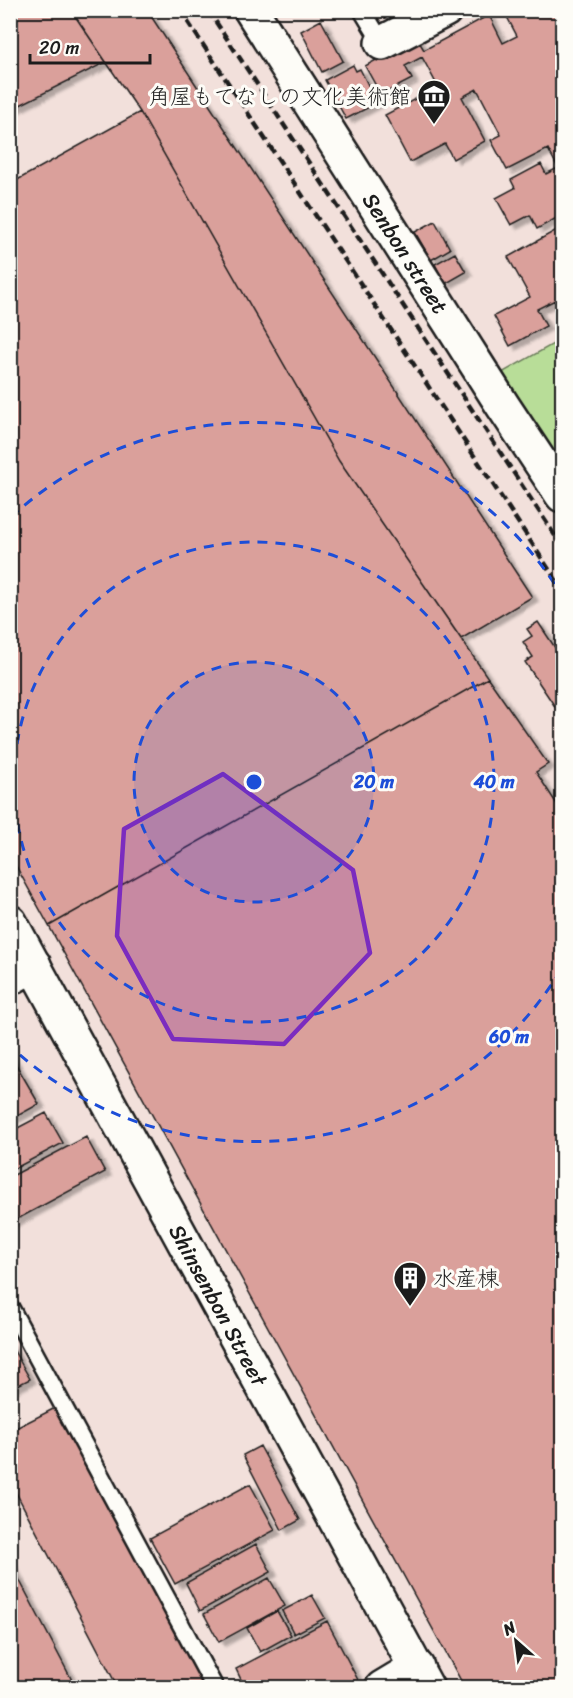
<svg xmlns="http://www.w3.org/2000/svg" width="573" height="1698" font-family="Sriracha,'Klee One',sans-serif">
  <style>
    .green { fill: #b8dd98; stroke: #6a7c5a; stroke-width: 1.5 }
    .building { fill: #daa09b; stroke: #1c1c1c; stroke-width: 1.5; filter: url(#shadow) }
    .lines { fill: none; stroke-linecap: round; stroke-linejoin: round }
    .lane-casing { stroke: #1c1c1c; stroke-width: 21 }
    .street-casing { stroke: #1c1c1c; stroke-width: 38 }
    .secondary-casing { stroke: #1c1c1c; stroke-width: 38 }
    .lane { stroke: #fdfcf7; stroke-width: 16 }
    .street { stroke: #fdfcf7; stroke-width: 33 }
    .secondary { stroke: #fdfcf7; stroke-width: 33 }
    .rail { stroke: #1c1c1c; stroke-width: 4.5; stroke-dasharray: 9 4.5; stroke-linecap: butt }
    .marked { fill: #7b2cbf; fill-opacity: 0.2; stroke: #7b2cbf; stroke-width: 4.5; stroke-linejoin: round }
    .ring { fill: none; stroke: #1d4ed8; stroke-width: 3; stroke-dasharray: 10 8 }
    .labels { text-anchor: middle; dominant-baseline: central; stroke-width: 6; stroke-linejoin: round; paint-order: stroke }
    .poi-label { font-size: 22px; fill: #1c1c1c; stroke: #fdfcf7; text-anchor: end }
    .street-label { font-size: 22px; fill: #1c1c1c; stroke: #fdfcf7 }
    .centre { fill: #1d4ed8; stroke: #fdfcf7; stroke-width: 3 }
    .ring-label { font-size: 18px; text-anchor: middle; font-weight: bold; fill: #1d4ed8; stroke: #fdfcf7; stroke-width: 6; stroke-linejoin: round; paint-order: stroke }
  </style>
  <defs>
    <filter id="shadow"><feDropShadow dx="6" dy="4" stdDeviation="1.5" flood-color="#0004"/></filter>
  </defs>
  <rect width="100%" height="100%" fill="#f2e0db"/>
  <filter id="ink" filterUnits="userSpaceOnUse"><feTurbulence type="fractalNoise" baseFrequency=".0167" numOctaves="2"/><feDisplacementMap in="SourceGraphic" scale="12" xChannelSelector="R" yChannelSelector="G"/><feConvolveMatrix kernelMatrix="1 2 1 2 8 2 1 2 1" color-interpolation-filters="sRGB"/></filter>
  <g filter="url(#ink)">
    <path class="green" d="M562 339V477L493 378Z"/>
    <path class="building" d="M10 10H71L106 62 10 110Z
      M71 10H147L532 597 461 639 339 461 140 112Z
      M509 10H562V215L537 229 530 215 511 225 496 198 515 188 511 180 541 164 546 174 558 168 548 149 507 170 491 140 501 135 477 89 462 97 485 141 453 159 445 144 410 162 385 115 438 87 422 57 405 66 412 79 381 95 365 66 417 38 424 50 489 15 503 43 517 36 505 13Z
      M321 20 343 61 322 72 301 31Z
      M353 65 356 71 360 69 377 103 346 119 325 80Z
      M140 112 339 461 488 678 49 926 10 855V184Z
      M435 221 450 249 431 260 415 232Z
      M562 227V313L555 300 537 309 546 326 510 346 494 316 530 297 508 257Z
      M455 253 466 272 445 284 435 264Z
      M538 622 562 658V717L525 662 533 657 523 642 532 636 527 629Z
      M488 678 548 764 536 772 562 812V1688H465L49 926Z
      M10 1054 39 1104 10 1120Z
      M46 1113 63 1143 10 1171V1132Z
      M86 1137 105 1172 10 1223V1177Z
      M10 1344 30 1379 10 1389Z
      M59 1406 206 1688H118L10 1481V1431Z
      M260 1446 300 1520 282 1530 243 1455Z
      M250 1484 275 1530 175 1584 150 1538Z
      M256 1544 271 1572 200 1611 186 1583Z
      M10 1562 76 1688H10Z
      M269 1578 285 1606 219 1642 204 1614Z
      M312 1595 325 1618 294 1634 282 1611Z
      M277 1611 291 1635 260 1652 247 1628Z
      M327 1621 358 1680 343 1688H245L236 1669Z"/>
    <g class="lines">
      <defs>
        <path id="lane" d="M362 10 382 43
          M10 1307 215 1688"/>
        <g id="street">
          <path id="s1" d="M251 10 503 406 562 495"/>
          <path d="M382 43 445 10"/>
          <path d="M10 978 34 965"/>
          <path d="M382 1688 417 1667"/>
        </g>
        <g id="secondary">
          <path id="s2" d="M10 922 427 1688"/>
        </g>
      </defs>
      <use href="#lane" class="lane-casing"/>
      <use href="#street" class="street-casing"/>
      <use href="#secondary" class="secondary-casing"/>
      <use href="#lane" class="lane"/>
      <use href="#street" class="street"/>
      <use href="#secondary" class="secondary"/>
      <path class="rail" d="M180 10 562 589
        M208 10 562 546"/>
    </g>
  </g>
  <path class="marked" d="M223 774 353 870 370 953 284 1044 173 1039 117 936 124 829Z"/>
  <circle cx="254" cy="782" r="120" fill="#1d4ed8" fill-opacity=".12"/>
  <g class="ring">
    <circle cx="254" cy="782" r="120"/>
    <circle cx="254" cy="782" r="240"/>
    <path d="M561 970A360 360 0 0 1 11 1047M11 517A360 360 0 0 1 561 594"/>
  </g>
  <defs>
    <symbol id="museum-pin" viewBox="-11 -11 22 30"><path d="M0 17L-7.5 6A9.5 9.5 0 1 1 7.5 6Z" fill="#1c1c1c" stroke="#fdfcf7"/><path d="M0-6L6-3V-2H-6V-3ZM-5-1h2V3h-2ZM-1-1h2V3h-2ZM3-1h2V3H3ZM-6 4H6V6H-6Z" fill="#fff"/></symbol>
    <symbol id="building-pin" viewBox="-11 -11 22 30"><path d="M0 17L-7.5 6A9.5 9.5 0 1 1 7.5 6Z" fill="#1c1c1c" stroke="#fdfcf7"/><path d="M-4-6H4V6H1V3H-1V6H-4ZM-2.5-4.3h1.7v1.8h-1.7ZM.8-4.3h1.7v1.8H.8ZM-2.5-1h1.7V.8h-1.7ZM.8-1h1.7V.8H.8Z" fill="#fff"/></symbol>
  </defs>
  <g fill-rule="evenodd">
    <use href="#museum-pin" x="415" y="77" width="38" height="52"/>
    <use href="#building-pin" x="391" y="1259" width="38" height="52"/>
  </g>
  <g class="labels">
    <g class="poi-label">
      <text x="411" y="96">角屋もてなしの文化美術館</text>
      <text x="433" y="1278" text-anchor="start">水産棟</text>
    </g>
    <g class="street-label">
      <text stroke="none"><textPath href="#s1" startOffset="288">Senbon street</textPath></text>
      <text stroke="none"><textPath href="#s2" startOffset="436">Shinsenbon Street</textPath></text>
    </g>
  </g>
  <circle cx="254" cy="782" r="9" class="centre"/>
  <g class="ring-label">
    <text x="374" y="788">20 m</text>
    <text x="494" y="788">40 m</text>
    <text x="509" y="1043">60 m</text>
  </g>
  <rect width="573" height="1698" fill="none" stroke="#fdfcf7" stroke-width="36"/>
  <rect x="18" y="18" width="537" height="1662" fill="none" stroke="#1c1c1c" stroke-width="2" filter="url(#ink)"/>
  <g transform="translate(516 1641) rotate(332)" stroke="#fdfcf7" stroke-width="4.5" paint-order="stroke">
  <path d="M0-4.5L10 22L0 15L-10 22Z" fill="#1c1c1c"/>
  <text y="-9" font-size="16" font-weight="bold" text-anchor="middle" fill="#1c1c1c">N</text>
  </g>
  <path d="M30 54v9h120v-9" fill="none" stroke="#1c1c1c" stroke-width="3"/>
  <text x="39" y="54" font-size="18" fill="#1c1c1c" stroke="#fdfcf7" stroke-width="4.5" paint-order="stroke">20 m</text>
</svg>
